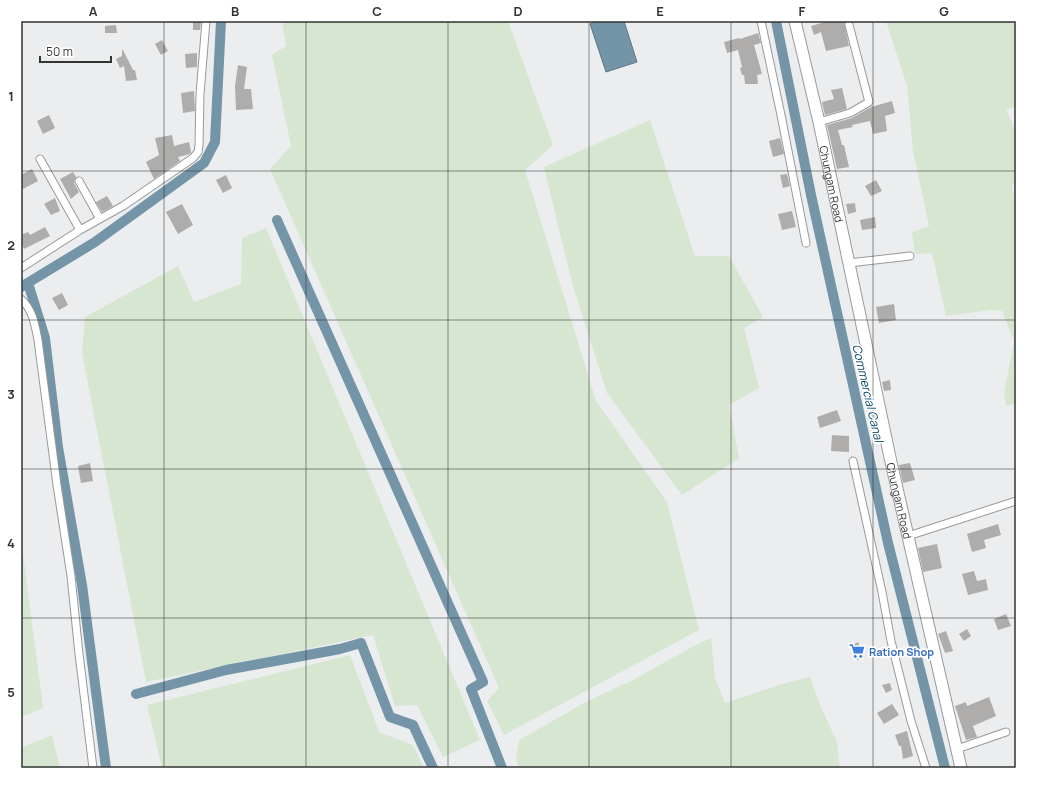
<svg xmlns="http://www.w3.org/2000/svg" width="1037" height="789" font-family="Manrope,sans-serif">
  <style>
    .green { fill: #d6e6d1 }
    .water { fill: #7494a7; stroke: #607784 }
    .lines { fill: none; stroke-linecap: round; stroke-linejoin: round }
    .canal { stroke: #7494a7; stroke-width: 10 }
    .building { fill: #aeadac }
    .minor-casing { stroke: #98999a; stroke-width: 9 }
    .secondary-casing { stroke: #98999a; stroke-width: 13 }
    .minor { stroke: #fff; stroke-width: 7 }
    .secondary { stroke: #fff; stroke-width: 11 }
    .grid { fill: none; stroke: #323333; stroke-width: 1; stroke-opacity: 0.55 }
    .labels { text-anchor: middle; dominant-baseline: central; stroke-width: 3.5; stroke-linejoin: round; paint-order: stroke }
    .street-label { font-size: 11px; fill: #323333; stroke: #fff }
    .shop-label { font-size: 11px; font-weight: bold; fill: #366cbe; stroke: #fff; text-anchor: start }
    .water-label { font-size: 12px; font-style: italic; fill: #104c6a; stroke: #fff }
    .neatline { fill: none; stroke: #323333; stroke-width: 1.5 }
    .grid-label { font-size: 13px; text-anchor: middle; font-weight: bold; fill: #323333 }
  </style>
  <rect width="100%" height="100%" fill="#ecedef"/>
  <path class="green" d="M282 21H508L553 145 525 170 596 401 667 502 699 630 504 735 487 701 499 688 270 169 291 146 272 55 286 46Z
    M886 21H1016V106L1006 110 1016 131V182L1012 185 1016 212V403L1006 406 1004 393 1014 341 1002 311 991 310 946 316 932 253 915 254 912 232 929 226 913 151 907 86Z
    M650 120 695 256H729L763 317 744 328 759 388 729 405 739 458 682 495 607 393 572 283 544 167Z
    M266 228 480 740 443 757 417 705 395 706 373 635 146 682 82 353 85 317 178 266 194 302 241 284 242 238Z
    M21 538 43 708 21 717Z
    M711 638 715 678 725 703 779 685 810 677 820 705 837 742 840 768H519L516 759 519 740 586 702 633 680 692 647Z
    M350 655 379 732 413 745 424 768H162L147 705Z
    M52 735 60 768H21V748Z"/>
  <path class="water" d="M598 21H624L637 62 606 72 590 24Z"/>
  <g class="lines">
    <path class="canal" d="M776 21 811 195 888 543 945 768
      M277 220 480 675 483 682 471 689 502 768
      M28 283 45 338 58 447 82 585 106 768
      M21 287 95 242 204 163 215 142 221 21
      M136 694 226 670 340 649 361 643 390 717 413 725 433 768"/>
  </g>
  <path class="building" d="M193 21H201L200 30H193Z
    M828 21H844L849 46 826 51 821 32 814 35 811 26Z
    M116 25 117 33H105V26Z
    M758 33 761 43 754 45 762 74 757 75 758 84H745L744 75H742L740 68 742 67 738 50 727 53 724 42 739 38 740 39Z
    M162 40 168 51 161 55 155 44Z
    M122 50H123L133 70H135L137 80 126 81 124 66 120 68 116 59 122 56Z
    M197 53V67L186 68 185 54Z
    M238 65 247 67 244 89H251L253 109 236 110 235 86Z
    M842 88 847 109 825 115 822 102 834 99 831 90Z
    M194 91 195 111 183 113 181 93Z
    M892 101 895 113 885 116 887 131 873 134 870 121 852 125 853 127 838 130 842 145H844L849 167 837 169 827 125 852 118 871 107Z
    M49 115 55 128 43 134 37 121Z
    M172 135 174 146 189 142 191 152 190 154 178 157 180 161 154 179 146 162 159 155 155 138Z
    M780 138 784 154 773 157 769 141Z
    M32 169 38 181 23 189 21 185V175Z
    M73 172 76 177 74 183 79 192 71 199 60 179Z
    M787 174 790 186 783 188 780 175Z
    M226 175 232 188 223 193 216 180Z
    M876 180 882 191 871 196 865 186Z
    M107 196 113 206 102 212 96 202Z
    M55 198 60 211 51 215 44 204Z
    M855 203 856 212 848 214 846 204Z
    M182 204 193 225 178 234 166 212Z
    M792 211 796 227 782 230 778 214Z
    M875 217 876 228 862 230 860 220Z
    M45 227 50 236 24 249 21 242V235L28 232 30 235Z
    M62 293 68 305 59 310 52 298Z
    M894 304 896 320 879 323 876 307Z
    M890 380 891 390 884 391 882 382Z
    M837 410 841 421 820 428 817 417Z
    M832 435 849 436V452L831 451Z
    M90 463 93 481 81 483 78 466Z
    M910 463 915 480 903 483 899 465Z
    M998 524 1001 535 984 540 986 548 972 552 967 534Z
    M937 544 942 568 923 572 918 548Z
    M974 571 977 581 986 579 988 590 968 595 962 574Z
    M1006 614 1011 626 998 630 994 619Z
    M967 629 971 636 964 641 959 634Z
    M946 631 953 651 945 653 938 634Z
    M858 642 864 657 857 660 851 646Z
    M890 683 892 690 886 693 882 685Z
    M989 697 996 716 973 726 977 737 966 740 955 706 966 702 967 706Z
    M892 704 899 715 884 724 877 713Z
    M907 731 913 756 903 759 901 746H899L895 735Z"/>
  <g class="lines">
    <defs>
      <path id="minor" d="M761 21 781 115 806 243
        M819 122 850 113 869 102 849 25
        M40 159 80 230
        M79 181 100 219
        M849 263 910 256
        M21 268 80 230 123 206 193 158 198 152 199 146 200 94 206 21
        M21 299C33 310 35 325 38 340L57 485 71 576 79 654 93 768
        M853 461 882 592 891 641 911 721 926 768
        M908 536 1016 501
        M957 749 1006 732"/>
      <g id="secondary">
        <path id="s1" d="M795 21 819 122 891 462 961 768"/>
      </g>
    </defs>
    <use href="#minor" class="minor-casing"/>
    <use href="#secondary" class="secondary-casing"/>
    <use href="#minor" class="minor"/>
    <use href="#secondary" class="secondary"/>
  </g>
  <path class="grid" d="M164 21V768M306 21V768M448 21V768M589 21V768M731 21V768M873 21V768M21 171H1016M21 320H1016M21 469H1016M21 618H1016"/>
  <defs>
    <symbol id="supermarket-bare" viewBox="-9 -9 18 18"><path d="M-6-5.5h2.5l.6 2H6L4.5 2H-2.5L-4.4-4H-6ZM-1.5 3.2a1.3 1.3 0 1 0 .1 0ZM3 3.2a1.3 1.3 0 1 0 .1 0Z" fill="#3f7fe0" stroke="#fff" stroke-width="2.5" paint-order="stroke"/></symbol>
  </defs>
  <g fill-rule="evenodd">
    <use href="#supermarket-bare" x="846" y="640" width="22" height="22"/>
  </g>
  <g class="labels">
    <g class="street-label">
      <text stroke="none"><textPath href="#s1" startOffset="167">Chungam Road</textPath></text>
      <text stroke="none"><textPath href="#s1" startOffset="491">Chungam Road</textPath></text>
    </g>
    <g class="shop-label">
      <text x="869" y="651">Ration Shop</text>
    </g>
    <g class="water-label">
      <text transform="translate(868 393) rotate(77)">Commercial Canal</text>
    </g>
  </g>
  <rect width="1037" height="789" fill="none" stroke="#ffffff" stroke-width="44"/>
  <path d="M40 56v6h71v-6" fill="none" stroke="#323333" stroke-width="2"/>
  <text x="46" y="56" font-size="12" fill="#323333" stroke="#ffffff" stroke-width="3" paint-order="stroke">50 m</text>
  <rect x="22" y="22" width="993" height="745" class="neatline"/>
  <g class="grid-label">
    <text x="93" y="16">A</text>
    <text x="235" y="16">B</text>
    <text x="377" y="16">C</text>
    <text x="518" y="16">D</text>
    <text x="660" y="16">E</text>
    <text x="802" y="16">F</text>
    <text x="944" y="16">G</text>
    <text x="11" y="101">1</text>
    <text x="11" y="250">2</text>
    <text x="11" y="399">3</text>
    <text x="11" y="548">4</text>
    <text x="11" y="697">5</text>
  </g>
</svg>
